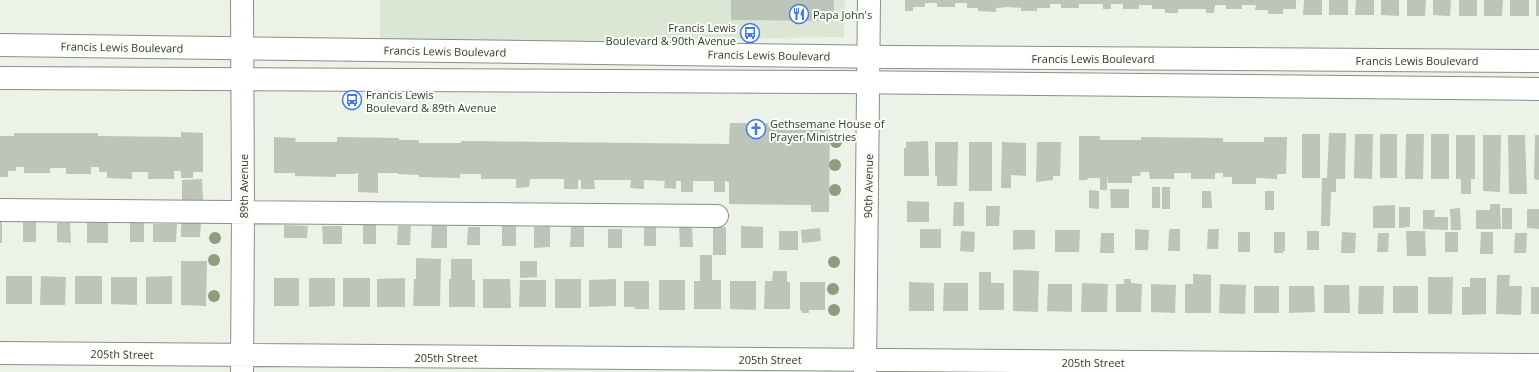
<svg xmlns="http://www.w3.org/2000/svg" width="1539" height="372" font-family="'Open Sans',sans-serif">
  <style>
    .built { fill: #dce6d4 }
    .building { fill: #bdc4b9 }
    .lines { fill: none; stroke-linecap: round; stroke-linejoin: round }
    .minor-casing { stroke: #8a9086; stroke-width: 24 }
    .major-casing { stroke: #8a9086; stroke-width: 24 }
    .minor { stroke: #fff; stroke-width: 22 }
    .major { stroke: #fff; stroke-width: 22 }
    .tree { fill: #8d9e7e }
    .labels { text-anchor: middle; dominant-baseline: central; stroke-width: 4; stroke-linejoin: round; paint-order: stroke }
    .poi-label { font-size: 11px; fill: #353833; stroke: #fafff6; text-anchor: start }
    .street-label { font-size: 11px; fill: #353833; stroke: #fafff6 }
  </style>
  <rect width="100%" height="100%" fill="#ecf2e7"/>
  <path class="built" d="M380 0H845L844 37 380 44Z"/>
  <path class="building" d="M731 0H834V21L731 20Z
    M905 0H1296V9H1283V14H1268V10H1255L1256 5H1242V9H1226V5H1215L1214 13H1206V9H1178V13H1165V9H1152V5H1139V9H1123V4H1111V9H1103V4H1079V8H1061V4H1050V8H1037V11H1021V8L1008 7 996 8V12L978 11V8H967V3H955V7H937V3H925V7H913V11H905Z
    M1304 0H1322V15H1303Z
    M1329 0H1348V15H1329Z
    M1356 0H1374V15H1355Z
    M1381 0H1399V16L1381 15Z
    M1407 0H1426L1425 16H1407Z
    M1433 0H1451L1450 16 1433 15Z
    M1459 0H1477V16H1459Z
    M1484 0H1503L1502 16H1484Z
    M1510 0H1529V16H1510Z
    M1536 0H1539V16H1536Z
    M730 123 830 124 829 212H811V205L729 204V182L725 181V192H714V181H693V192H681V181H676V189L664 188 665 181 644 180V189L630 188 631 180H594L595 189H581V180H578V189H564V179H530L529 187 516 188V179H481V174H460V178L419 177V175L398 174V173H378V193L358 192V173H356V174H336V177L295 176V173H274V137L296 138 295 142H337V137L399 138V140H419V143H461V141L729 144Z
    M181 132 203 133V172H193V178H181V171H174V179H148V172H132V179L107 178V172H99V167H91V174H66V168H50V173H24V167H16V171H8V177H0V136H14V133H98V136L181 137Z
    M1329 133H1346L1345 179H1336V192H1331L1330 226H1321L1322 178H1327Z
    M1302 134H1320V178H1302Z
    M1355 134H1373L1372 179 1354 178Z
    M1380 134H1397V178H1380Z
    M1406 134H1424L1423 179H1405Z
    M1431 134H1449V179H1431Z
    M1456 135H1475V179H1471V194H1461V179H1456Z
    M1483 135H1501L1500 192 1483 191Z
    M1508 135H1525L1527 194H1509Z
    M1535 135H1539V180L1534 179Z
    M1079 136H1100V140H1141V137L1223 138V142H1264V137H1287L1286 174H1277V179L1256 178V184H1232V177H1223V173H1215V179H1191V173H1174V179H1150L1149 172H1141L1140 176H1132V183H1108L1107 176V190H1100V178H1088L1087 180H1079Z
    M928 141 929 176H904V148H906V142Z
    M935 142H958L957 186H937V176H935Z
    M969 142H992V191H969Z
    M1002 142 1026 143V176L1011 175V188H1001Z
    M1037 142H1061L1060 176H1053V180L1036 182Z
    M202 179 203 200 182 201V180Z
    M1152 187H1160V208H1152Z
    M1162 187H1170V209H1162Z
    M1110 189H1129V208H1111Z
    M1089 190 1099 191V209L1089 208Z
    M1202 191H1211L1212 208H1202Z
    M1265 191H1274V210H1265Z
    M907 201 929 202V222H907Z
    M954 202H964V226H953Z
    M1490 204H1500L1501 229H1476V210H1490Z
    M1395 205V228H1373V206Z
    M986 206H1000L999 226H986Z
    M1399 207H1410V227L1399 228Z
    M1460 208 1461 230H1451L1450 209Z
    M1502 208H1512V229H1502Z
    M1527 209H1539V229L1527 228Z
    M1423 210H1435L1434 217H1448V230L1423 229Z
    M181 221 201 222 200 237H181Z
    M0 222H2V243H0Z
    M23 222H36V242H23Z
    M87 222H108V243H87Z
    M57 223H70L71 243 57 242Z
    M130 223H144V242H130Z
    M153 224H177L176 242H153Z
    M284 225 308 226 307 238H284Z
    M363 225H376V244H363Z
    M432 225 447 226V248H431Z
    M322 226H342V244H323Z
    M398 226H411L410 245H397Z
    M502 226H516V246H502Z
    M550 226V247L534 248V227Z
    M741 226 763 227V248H741Z
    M468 227H480V245H467Z
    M571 227H584V247H570Z
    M644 227H656V246H644Z
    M679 227H692L693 247H680Z
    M713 227H726V255H713Z
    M820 228 821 241 802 243 801 230Z
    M608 229H622V248H608Z
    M920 229H941V248H920Z
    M1135 229 1149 230 1148 250H1135Z
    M1170 229H1180V251H1168L1169 231Z
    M1208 229H1219L1218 249H1207Z
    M1013 230H1035V249L1013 250Z
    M1055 230H1080L1079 252H1055Z
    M779 231H798V250H779Z
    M961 231 975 232 974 252 960 251Z
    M1307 231H1319V250H1307Z
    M1406 231H1425L1426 256H1407Z
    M1238 232H1250V252H1238Z
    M1274 232H1285V251H1283V253H1274Z
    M1342 232 1356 233 1355 253H1341Z
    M1445 232H1458V252H1445Z
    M1481 232H1493V254H1480Z
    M1101 233H1114V253H1100Z
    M1378 233H1389L1388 252H1377Z
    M1515 233H1527L1526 253H1514Z
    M700 255H712V280H721V309H694V281H700Z
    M416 258 441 259 440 306H413L414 279H416Z
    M451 259H472V280H475V307H449V279H451Z
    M181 261H207L206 306 181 305Z
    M520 261H537V277L520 278Z
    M1013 270 1039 271 1038 312 1013 311Z
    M773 271H787V282H790V309H764L765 281H772Z
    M979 272H991V283H1004V310H979Z
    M1193 274 1211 275V313H1185V284H1193Z
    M1497 275H1510L1509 286H1522L1521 315 1496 314Z
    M6 276H32V304H6Z
    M41 276 66 277 65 305H40Z
    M75 276H102V304H75Z
    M172 276V304H146V277Z
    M111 277H137V305L111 304Z
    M1428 277H1453L1452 314H1428Z
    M274 278H299V306H274Z
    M309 278H335V306L309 307Z
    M343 278H370V307H343Z
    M405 278V307H377V279Z
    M1470 278H1486V314L1462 315V287H1470Z
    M483 279H510L511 308H483Z
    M555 279H581V308H555Z
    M616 279V306L589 307V280Z
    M1124 279H1131V283L1142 284 1141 312H1116V284H1124Z
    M520 280H546V307H519Z
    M659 280H685V310H659Z
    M624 281H649V309H635V307H624Z
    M730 281H756V310L730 309Z
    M800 282H825V310H809V313H802L801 310H800Z
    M909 282 934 283V311H909Z
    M944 283H968V311H943Z
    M1082 283 1108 284 1107 312H1081Z
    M1048 284H1072V312L1047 311Z
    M1151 284 1176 285 1175 313 1151 312Z
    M1220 284 1246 285 1245 314 1219 313Z
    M1324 285H1349L1350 313H1324Z
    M1254 286H1279V313H1254Z
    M1289 286H1314L1315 312 1289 313Z
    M1359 286H1384L1383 314H1358Z
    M1393 286H1418V313H1393Z
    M1531 287H1539V314H1531Z"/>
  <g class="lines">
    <defs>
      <path id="minor" d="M0 210 717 216
        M0 353 1539 365
        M242 372 243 213 242 0
        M865 372 869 0"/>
      <path id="major" d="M0 45 891 57 1539 61
        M0 78 837 82 1539 89"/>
    </defs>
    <use href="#minor" class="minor-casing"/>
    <use href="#major" class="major-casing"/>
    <use href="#minor" class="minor"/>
    <use href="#major" class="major"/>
  </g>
  <g class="tree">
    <circle cx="836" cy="142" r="6"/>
    <circle cx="835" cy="165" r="6"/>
    <circle cx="835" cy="190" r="6"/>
    <circle cx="215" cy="238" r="6"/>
    <circle cx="214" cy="260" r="6"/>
    <circle cx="834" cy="262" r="6"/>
    <circle cx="833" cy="289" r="6"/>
    <circle cx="214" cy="296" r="6"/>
    <circle cx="834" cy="310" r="6"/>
  </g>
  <defs>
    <symbol id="restaurant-ring" viewBox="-11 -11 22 22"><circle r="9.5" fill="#fafff6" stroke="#4777e9" stroke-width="1.5"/><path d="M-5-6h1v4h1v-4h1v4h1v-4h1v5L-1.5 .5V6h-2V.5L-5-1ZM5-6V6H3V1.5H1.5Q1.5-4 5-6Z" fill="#4777e9"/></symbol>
    <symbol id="bus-ring" viewBox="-11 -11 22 22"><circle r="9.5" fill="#fafff6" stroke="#4777e9" stroke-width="1.5"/><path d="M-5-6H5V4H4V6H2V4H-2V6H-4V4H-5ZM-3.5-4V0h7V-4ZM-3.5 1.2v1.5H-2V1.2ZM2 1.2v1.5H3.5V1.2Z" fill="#4777e9"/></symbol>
    <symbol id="church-ring" viewBox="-11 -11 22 22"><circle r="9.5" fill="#fafff6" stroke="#4777e9" stroke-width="1.5"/><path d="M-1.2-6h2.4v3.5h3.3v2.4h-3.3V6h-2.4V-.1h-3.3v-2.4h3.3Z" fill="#4777e9"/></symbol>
  </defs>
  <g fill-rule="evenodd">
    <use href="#restaurant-ring" x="788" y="3" width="22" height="22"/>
    <use href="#bus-ring" x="739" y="22" width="22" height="22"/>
    <use href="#bus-ring" x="341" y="89" width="22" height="22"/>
    <use href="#church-ring" x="745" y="118" width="22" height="22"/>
  </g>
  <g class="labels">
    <g class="poi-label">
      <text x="813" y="14">Papa John's</text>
      <text x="736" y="27" text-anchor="end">Francis Lewis<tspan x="736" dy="13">Boulevard &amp; 90th Avenue</tspan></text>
      <text x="366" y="94">Francis Lewis<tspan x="366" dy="13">Boulevard &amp; 89th Avenue</tspan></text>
      <text x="770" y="123">Gethsemane House of<tspan x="770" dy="13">Prayer Ministries</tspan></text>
    </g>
    <g class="street-label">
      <text transform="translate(122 47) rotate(1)">Francis Lewis Boulevard</text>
      <text transform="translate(445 51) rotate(1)">Francis Lewis Boulevard</text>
      <text transform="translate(769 55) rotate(1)">Francis Lewis Boulevard</text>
      <text x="1093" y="58">Francis Lewis Boulevard</text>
      <text x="1417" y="60">Francis Lewis Boulevard</text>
      <text transform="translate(243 186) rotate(-90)">89th Avenue</text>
      <text transform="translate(868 186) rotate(-89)">90th Avenue</text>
      <text transform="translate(122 354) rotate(1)">205th Street</text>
      <text x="446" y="357">205th Street</text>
      <text x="770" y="359">205th Street</text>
      <text x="1093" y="362">205th Street</text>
    </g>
  </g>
</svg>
